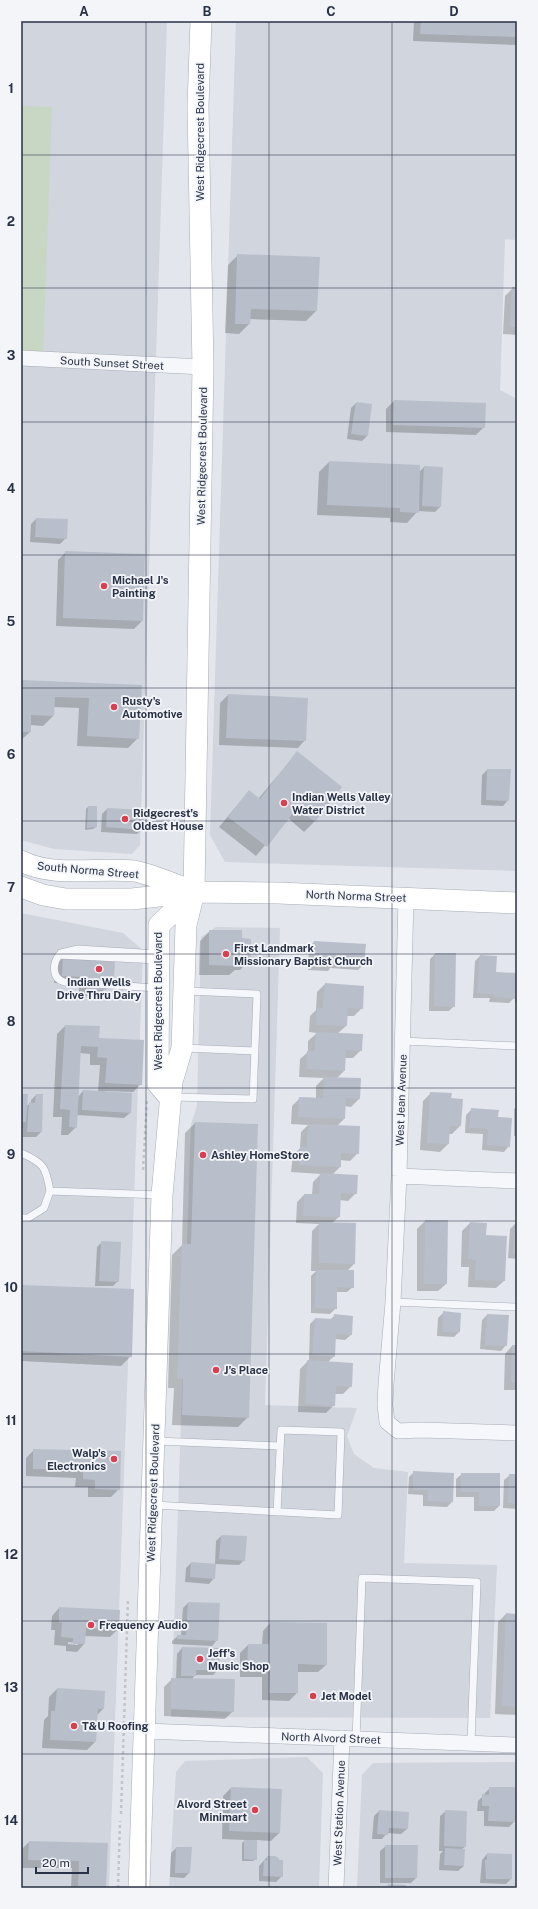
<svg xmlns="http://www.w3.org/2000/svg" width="538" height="1909" font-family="'Public Sans',sans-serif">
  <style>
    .built { fill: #d0d5de }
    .green { fill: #c7d7c3 }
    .shadow { fill: #0003; fill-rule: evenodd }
    .building { fill: #b9bfca }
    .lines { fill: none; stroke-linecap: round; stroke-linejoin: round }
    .lane-casing { stroke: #a7acb7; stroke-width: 8 }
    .street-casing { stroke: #a7acb7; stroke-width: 16 }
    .secondary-casing { stroke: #a7acb7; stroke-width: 22 }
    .path { stroke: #c1c4cb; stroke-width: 2.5; stroke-dasharray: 3 3; stroke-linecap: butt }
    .lane { stroke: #f6f7fa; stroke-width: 7 }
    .street { stroke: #f6f7fa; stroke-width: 15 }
    .secondary { stroke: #fff; stroke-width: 21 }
    .grid { fill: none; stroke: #293246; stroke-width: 1; stroke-opacity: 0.55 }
    .poi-dot { fill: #da3f4f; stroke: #f3f5f9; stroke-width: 1.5 }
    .labels { text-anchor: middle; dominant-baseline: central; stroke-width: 3.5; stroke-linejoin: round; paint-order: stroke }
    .street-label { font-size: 11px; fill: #293246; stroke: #f3f5f9 }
    .poi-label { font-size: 11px; font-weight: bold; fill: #293246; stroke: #f3f5f9; text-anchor: start }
    .neatline { fill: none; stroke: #293246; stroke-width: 1.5 }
    .grid-label { font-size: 13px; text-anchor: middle; font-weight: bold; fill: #293246 }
  </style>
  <rect width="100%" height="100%" fill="#e3e6ec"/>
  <path class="built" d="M21 21H167L140 845 132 854 54 849 21 840Z
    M236 21H517V240L505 239 500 390 517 399V871L225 862 210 835Z
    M21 913 123 933 143 950 109 1888H21Z
    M216 927 280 928 265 1405 357 1408 347 1436 354 1454 374 1468 408 1472 404 1563 497 1565 490 1718 171 1717 191 1124 197 1106 201 937Z
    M307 1757 323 1773 319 1888H169L176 1772 185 1761Z
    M517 1762V1888H357L362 1775 373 1763Z"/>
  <path class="green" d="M21 106 52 107 43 353 21 352Z"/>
  <path class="shadow" d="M414 21H517V45L413 41Z
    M238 255 316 311 306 321 249 319V324L239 334 225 333 228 265Z
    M513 288H517V335L503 334 505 296Z
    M394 401 484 427 476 435 386 432V409Z
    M356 403 367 436 362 441 347 439 351 408Z
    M329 462 419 466V472L424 467 442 468 440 507 435 512 418 511 407 523 390 522V518L317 515 319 472Z
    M36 519 66 538 60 544 30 542 31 524Z
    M66 552 142 621 134 629 56 626 58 560Z
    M21 681 141 686 138 738 128 748 77 746 79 708 54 707 53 716 43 726 30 725V732L21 740Z
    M228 695 305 740 298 748 219 745 220 703Z
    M297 753 341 788 314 822 304 832 288 818 256 856 219 827 249 791 258 799Z
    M487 770 508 800 503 806 481 805 482 775Z
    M88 807 96 827 93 829 85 830 86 809Z
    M107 809 142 829 137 834 101 832 102 814Z
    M210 931 241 939 250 960 240 970H235L229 975H199L200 941Z
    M314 942 363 965 358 970 330 968 328 971 308 970 309 947Z
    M435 954 454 1006 449 1011H429L430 959Z
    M480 956 495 973 516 974 517 965V1003H515V997L509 1003 489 1002 490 998H473L475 961Z
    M63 958 113 978 98 997 79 996V984L54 983 55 966Z
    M325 984 362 1008 354 1016H346V1026L337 1034 361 1050 353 1058H345L344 1071 337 1078 359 1099 351 1107 344 1106V1119L337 1126 358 1153 350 1161 340 1160V1167L332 1175 356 1193 348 1201 340 1200 339 1217 332 1223 354 1264 347 1271 353 1287 347 1292H336V1308L330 1314 311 1313V1276L316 1271H311L312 1231 319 1224 296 1223 297 1202 304 1195H312L313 1182 321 1174 291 1172 293 1156 300 1148 301 1132 308 1125 291 1124 292 1106 300 1098 316 1099V1086L324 1078 299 1077 300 1059 308 1052V1041L317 1033 309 1032 310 1016 316 1010 317 992Z
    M65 1026 98 1039 141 1084 133 1092 105 1091V1093L130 1113 124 1118 77 1115 76 1127 68 1135H61L62 1117H53L57 1034ZM80 1053 90 1054V1065H100L98 1092 83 1091 78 1097Z
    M431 1093 450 1099 460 1126 452 1134H448V1144L440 1152 420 1150 423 1101Z
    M21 1095 26 1106 31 1103V1100L36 1095 41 1132 36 1137H23Z
    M517 1106V1136H514V1109Z
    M471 1110 497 1118 509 1146 504 1152 482 1150 483 1134 465 1133 466 1115Z
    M195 1123 248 1417 238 1427 172 1425 174 1388H168L172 1255 182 1245 185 1133Z
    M425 1221H447L446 1284 438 1291H417V1229Z
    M470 1223 485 1236 504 1281 496 1288 468 1287 469 1267H461L462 1231Z
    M515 1224H517V1259L508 1258 510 1229Z
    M102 1242 118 1281 113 1286H95L97 1247Z
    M21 1286 131 1356 121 1366 21 1361Z
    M443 1313 460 1314 459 1332 454 1337 437 1336 438 1318Z
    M335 1315 352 1317 351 1335 345 1340 335 1339 334 1356 328 1362 351 1386 343 1394H335L334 1405 326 1413 298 1412 300 1369 309 1360 310 1324 315 1319 330 1320Z
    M487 1315 506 1345 501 1351 480 1349 482 1320Z
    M512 1346H517V1390H504L505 1354Z
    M34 1450 120 1452 119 1489 111 1497H88V1487H75L76 1478 26 1476V1458Z
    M414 1472 452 1502 447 1507 423 1506V1495L408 1494 409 1477Z
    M462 1474 499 1506 494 1511H474V1497H456V1479Z
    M510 1475H517V1509L503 1508 504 1480Z
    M221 1536 244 1560 239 1565 215 1564 214 1578 209 1584 185 1582 186 1568 191 1563 215 1564 216 1541Z
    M188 1603 217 1640 212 1646 172 1644V1641L178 1636H181L183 1608Z
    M59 1608 118 1629 110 1637 85 1636 84 1644 77 1652 66 1651V1646L54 1645 55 1630H51L52 1616ZM68 1642 78 1643V1645L68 1644Z
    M506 1614 517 1615V1715L495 1714 498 1622Z
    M270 1623 326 1665 318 1672H297V1693L289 1701 262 1700V1677H240V1653L248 1645H262L263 1631Z
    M182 1648 218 1670 213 1675H195L192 1679 233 1711 225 1719 164 1716V1687L172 1679H176L177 1654Z
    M57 1689 104 1692 103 1709 96 1716 95 1742 87 1750 42 1748 44 1720 48 1716 49 1697Z
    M231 1788 281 1790 279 1833 271 1841 256 1840V1859L253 1861H242V1843L245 1840 222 1839 223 1796Z
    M490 1788 514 1822 509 1827 484 1826V1811H477L478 1801 484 1795 485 1793Z
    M379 1811 408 1813 407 1829 401 1834 387 1833 382 1839H372L374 1816Z
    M446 1811 465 1847 462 1849 464 1866 458 1871 439 1870 440 1854 443 1851H439L440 1816Z
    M29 1842 107 1844 105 1888H71L72 1868H21V1850Z
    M386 1846H417L416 1878 411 1883H380V1851Z
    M176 1848 189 1873 184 1878 170 1877 171 1853Z
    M487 1854 511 1855V1879L506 1884 480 1883 482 1860Z
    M267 1857 282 1876 276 1882 259 1881V1866Z"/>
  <path class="building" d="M421 21H517V37L420 34Z
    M237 254 320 257 317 311 251 309 250 324H235Z
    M512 287H517V327H510Z
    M394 400 486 403 485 428 393 425Z
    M356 402 372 404 368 436 351 434Z
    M329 461 420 465 419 513 400 512V508L327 505Z
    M424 466 443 467 441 507 422 506Z
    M36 518 68 519 67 539 35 537Z
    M65 551 145 554 143 621 63 618Z
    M21 680 142 685 139 739 87 736 89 698 55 697 54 716 31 715V732H21Z
    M228 694 308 698 306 741 226 738Z
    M297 751 342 787 315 822 297 808 267 847 228 817 249 790 260 799Z
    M487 769H511L509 801 486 800Z
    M88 806H97V827L87 828Z
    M107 808 145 810 143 830 106 827Z
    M209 930H242V938L251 939V960H241L240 966 209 965Z
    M314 941 366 944 364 965 334 963V966L313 965Z
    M435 953H456L455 1007 434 1006Z
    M480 955 497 956 496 972 517 973 515 999 494 997V994L477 993Z
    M63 957 115 961 114 978H107L106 990 86 989 87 977 62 976Z
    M325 983 364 986 363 1009 348 1008 347 1026 316 1025 317 1008H323Z
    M65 1025 100 1026 99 1038 144 1040 142 1085 105 1083 107 1058 97 1057 98 1047 81 1046 77 1128 69 1127 70 1110 60 1109Z
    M316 1032 363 1034 362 1051 346 1050 345 1071 306 1069 307 1051H315Z
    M324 1077 361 1078 360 1099 346 1098 345 1119 298 1117 299 1097 323 1098Z
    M83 1090 132 1093 131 1113 82 1110Z
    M430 1092 452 1093 451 1098 463 1099 461 1126H450L449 1144 427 1143Z
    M21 1094H28L26 1122H21Z
    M36 1094H43L42 1132H27L29 1102 35 1103Z
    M471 1108 499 1110 498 1117 512 1118 510 1147 487 1145 488 1129 469 1128Z
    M195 1122 258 1124 249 1418 182 1415 183 1379 177 1378 182 1244H191Z
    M308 1124 360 1126 359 1154 341 1153V1167L299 1165 300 1147H307Z
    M320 1173 358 1175 357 1194 341 1193 340 1217 303 1216 304 1194H319Z
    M425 1220H448L447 1284H424Z
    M319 1222 356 1223 355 1264 319 1263Z
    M470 1222 487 1223 486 1235 507 1236 505 1281 475 1280 476 1260 468 1259Z
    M515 1223H517V1254H513Z
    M101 1241 121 1242 119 1282 99 1281Z
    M316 1270H354V1288L337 1287V1309L315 1308Z
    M21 1285 134 1289 132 1357 21 1351Z
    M443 1311 461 1313 460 1332H442Z
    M334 1314 353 1316 352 1335 336 1334 335 1357 312 1355 315 1318 334 1319Z
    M487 1314 509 1315 507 1346 485 1345Z
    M512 1345H517V1383L511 1382Z
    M307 1360 353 1363 352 1387 336 1386 335 1406 305 1404Z
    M33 1449 121 1451 120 1490 95 1489V1480L83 1479V1470L33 1469Z
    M413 1471 454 1473 453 1502 428 1501V1490H413Z
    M461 1473H500V1506H479V1492H461Z
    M509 1474H517V1504L508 1503Z
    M221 1535 247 1536 245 1561 219 1559Z
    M191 1562 216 1564 215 1579 190 1577Z
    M188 1602 220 1603 218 1641 177 1639V1635H186Z
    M59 1607 120 1610 119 1630 86 1628 85 1644H73V1638L61 1637 62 1623 59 1622Z
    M506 1613 517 1614V1707L502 1706Z
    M270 1622 327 1623V1665L298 1664V1693H269L270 1670H247L248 1644H269Z
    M182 1647 220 1648 219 1670H196V1676H181Z
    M171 1678 235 1679 234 1712 171 1709Z
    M57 1688 105 1691 104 1709H98L96 1742 50 1740 51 1711H55Z
    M231 1787 282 1789 280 1833 229 1831Z
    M489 1787H516L515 1822 488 1821 489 1806H482V1794L489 1795Z
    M379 1810 409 1812 408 1829 389 1828 388 1835 377 1834Z
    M445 1810 467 1811 466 1847 444 1846Z
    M244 1840H257V1860L244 1859Z
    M29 1841 108 1843 106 1888H78L79 1861 28 1860Z
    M385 1845H418L417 1878H385Z
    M176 1847H192L190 1873H175Z
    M445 1848 465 1849 464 1866 444 1865Z
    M487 1853 512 1854V1879H486L485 1860H487Z
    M267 1856H275L279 1858V1860H283V1877L263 1876 264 1860H267Z
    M388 1884 406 1885V1888H387Z"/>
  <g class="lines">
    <defs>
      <path id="lane" d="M61 953 78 949 158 954
        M156 988 64 982C51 978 53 963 59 955L157 960
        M402 1041 517 1046
        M183 1048 255 1051
        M172 1097 253 1099 257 994 186 991
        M21 1153C44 1163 46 1167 50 1191L160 1195
        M21 1218H28L44 1208 50 1191
        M393 1302 517 1307
        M156 1441 280 1446
        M154 1505 338 1515 341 1432 281 1430 277 1512
        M356 1739 362 1578 477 1582 471 1742"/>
      <path id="street" d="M21 358 203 367
        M406 898 399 1176 393 1302 386 1384 385 1405 387 1422 398 1431 421 1430 517 1433
        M399 1176 517 1181
        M145 1731 517 1745
        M336 1888 342 1738"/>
      <path id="secondary" d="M21 861C54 878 98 867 134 871 151 874 173 884 190 890
        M21 887 43 895 66 899H132L194 892 278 893 517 903
        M170 1098 158 1084 159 925 194 892
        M139 1888 162 1195 172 1082 182 1048 186 925 194 892 203 367 198 106 201 21"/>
    </defs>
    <use href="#lane" class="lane-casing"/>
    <use href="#street" class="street-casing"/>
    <use href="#secondary" class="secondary-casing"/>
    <path class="path" d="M143 1170 147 1099
      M121 1814 128 1599
      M118 1888 120 1821"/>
    <use href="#lane" class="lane"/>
    <use href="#street" class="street"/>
    <use href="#secondary" class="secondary"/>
  </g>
  <path class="grid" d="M146 21V1888M269 21V1888M392 21V1888M21 155H517M21 288H517M21 422H517M21 555H517M21 688H517M21 821H517M21 954H517M21 1088H517M21 1221H517M21 1354H517M21 1487H517M21 1621H517M21 1754H517"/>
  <g class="poi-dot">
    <circle cx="104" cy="586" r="4"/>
    <circle cx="114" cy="707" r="4"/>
    <circle cx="284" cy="803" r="4"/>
    <circle cx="125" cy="819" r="4"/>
    <circle cx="226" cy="954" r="4"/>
    <circle cx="99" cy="969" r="4"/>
    <circle cx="203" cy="1155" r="4"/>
    <circle cx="216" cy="1370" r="4"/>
    <circle cx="114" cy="1459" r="4"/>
    <circle cx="91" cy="1625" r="4"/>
    <circle cx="200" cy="1659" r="4"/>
    <circle cx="313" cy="1696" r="4"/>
    <circle cx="74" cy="1726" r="4"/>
    <circle cx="255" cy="1810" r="4"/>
  </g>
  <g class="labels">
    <g class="street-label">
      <text transform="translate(200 132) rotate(-90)">West Ridgecrest Boulevard</text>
      <text transform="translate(112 363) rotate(3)">South Sunset Street</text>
      <text transform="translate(202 456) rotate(-89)">West Ridgecrest Boulevard</text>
      <text transform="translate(88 870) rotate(5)">South Norma Street</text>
      <text transform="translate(356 896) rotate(2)">North Norma Street</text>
      <text transform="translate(158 1001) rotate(-90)">West Ridgecrest Boulevard</text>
      <text transform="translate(401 1100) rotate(-88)">West Jean Avenue</text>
      <text transform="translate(153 1493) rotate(-88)">West Ridgecrest Boulevard</text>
      <text transform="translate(331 1738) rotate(2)">North Alvord Street</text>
      <text transform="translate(339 1813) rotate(-88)">West Station Avenue</text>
    </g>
    <g class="poi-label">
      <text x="112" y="580">Michael J's<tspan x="112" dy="13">Painting</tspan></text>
      <text x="122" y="701">Rusty's<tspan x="122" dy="13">Automotive</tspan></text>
      <text x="292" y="797">Indian Wells Valley<tspan x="292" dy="13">Water District</tspan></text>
      <text x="133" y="813">Ridgecrest's<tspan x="133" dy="13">Oldest House</tspan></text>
      <text x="234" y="948">First Landmark<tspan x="234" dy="13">Missionary Baptist Church</tspan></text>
      <text x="99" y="982" text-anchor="middle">Indian Wells<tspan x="99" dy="13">Drive Thru Dairy</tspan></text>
      <text x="211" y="1155">Ashley HomeStore</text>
      <text x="224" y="1370">J's Place</text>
      <text x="106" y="1453" text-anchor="end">Walp's<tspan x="106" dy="13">Electronics</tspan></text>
      <text x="99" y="1625">Frequency Audio</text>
      <text x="208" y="1653">Jeff's<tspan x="208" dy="13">Music Shop</tspan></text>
      <text x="321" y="1696">Jet Model</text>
      <text x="82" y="1726">T&amp;U Roofing</text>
      <text x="247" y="1804" text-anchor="end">Alvord Street<tspan x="247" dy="13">Minimart</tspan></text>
    </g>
  </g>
  <rect width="538" height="1909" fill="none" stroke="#f3f5f9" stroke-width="44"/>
  <path d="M36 1867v6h52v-6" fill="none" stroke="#293246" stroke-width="2"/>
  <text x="42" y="1867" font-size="12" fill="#293246" stroke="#f3f5f9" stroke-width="3" paint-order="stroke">20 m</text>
  <rect x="22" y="22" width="494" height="1865" class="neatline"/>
  <g class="grid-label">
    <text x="84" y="16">A</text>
    <text x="207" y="16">B</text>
    <text x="331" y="16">C</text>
    <text x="454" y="16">D</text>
    <text x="11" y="93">1</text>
    <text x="11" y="226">2</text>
    <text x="11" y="360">3</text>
    <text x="11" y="493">4</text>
    <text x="11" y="626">5</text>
    <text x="11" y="759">6</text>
    <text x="11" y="892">7</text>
    <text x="11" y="1026">8</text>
    <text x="11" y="1159">9</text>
    <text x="11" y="1292">10</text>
    <text x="11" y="1425">11</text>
    <text x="11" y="1559">12</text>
    <text x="11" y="1692">13</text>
    <text x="11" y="1825">14</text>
  </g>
</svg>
